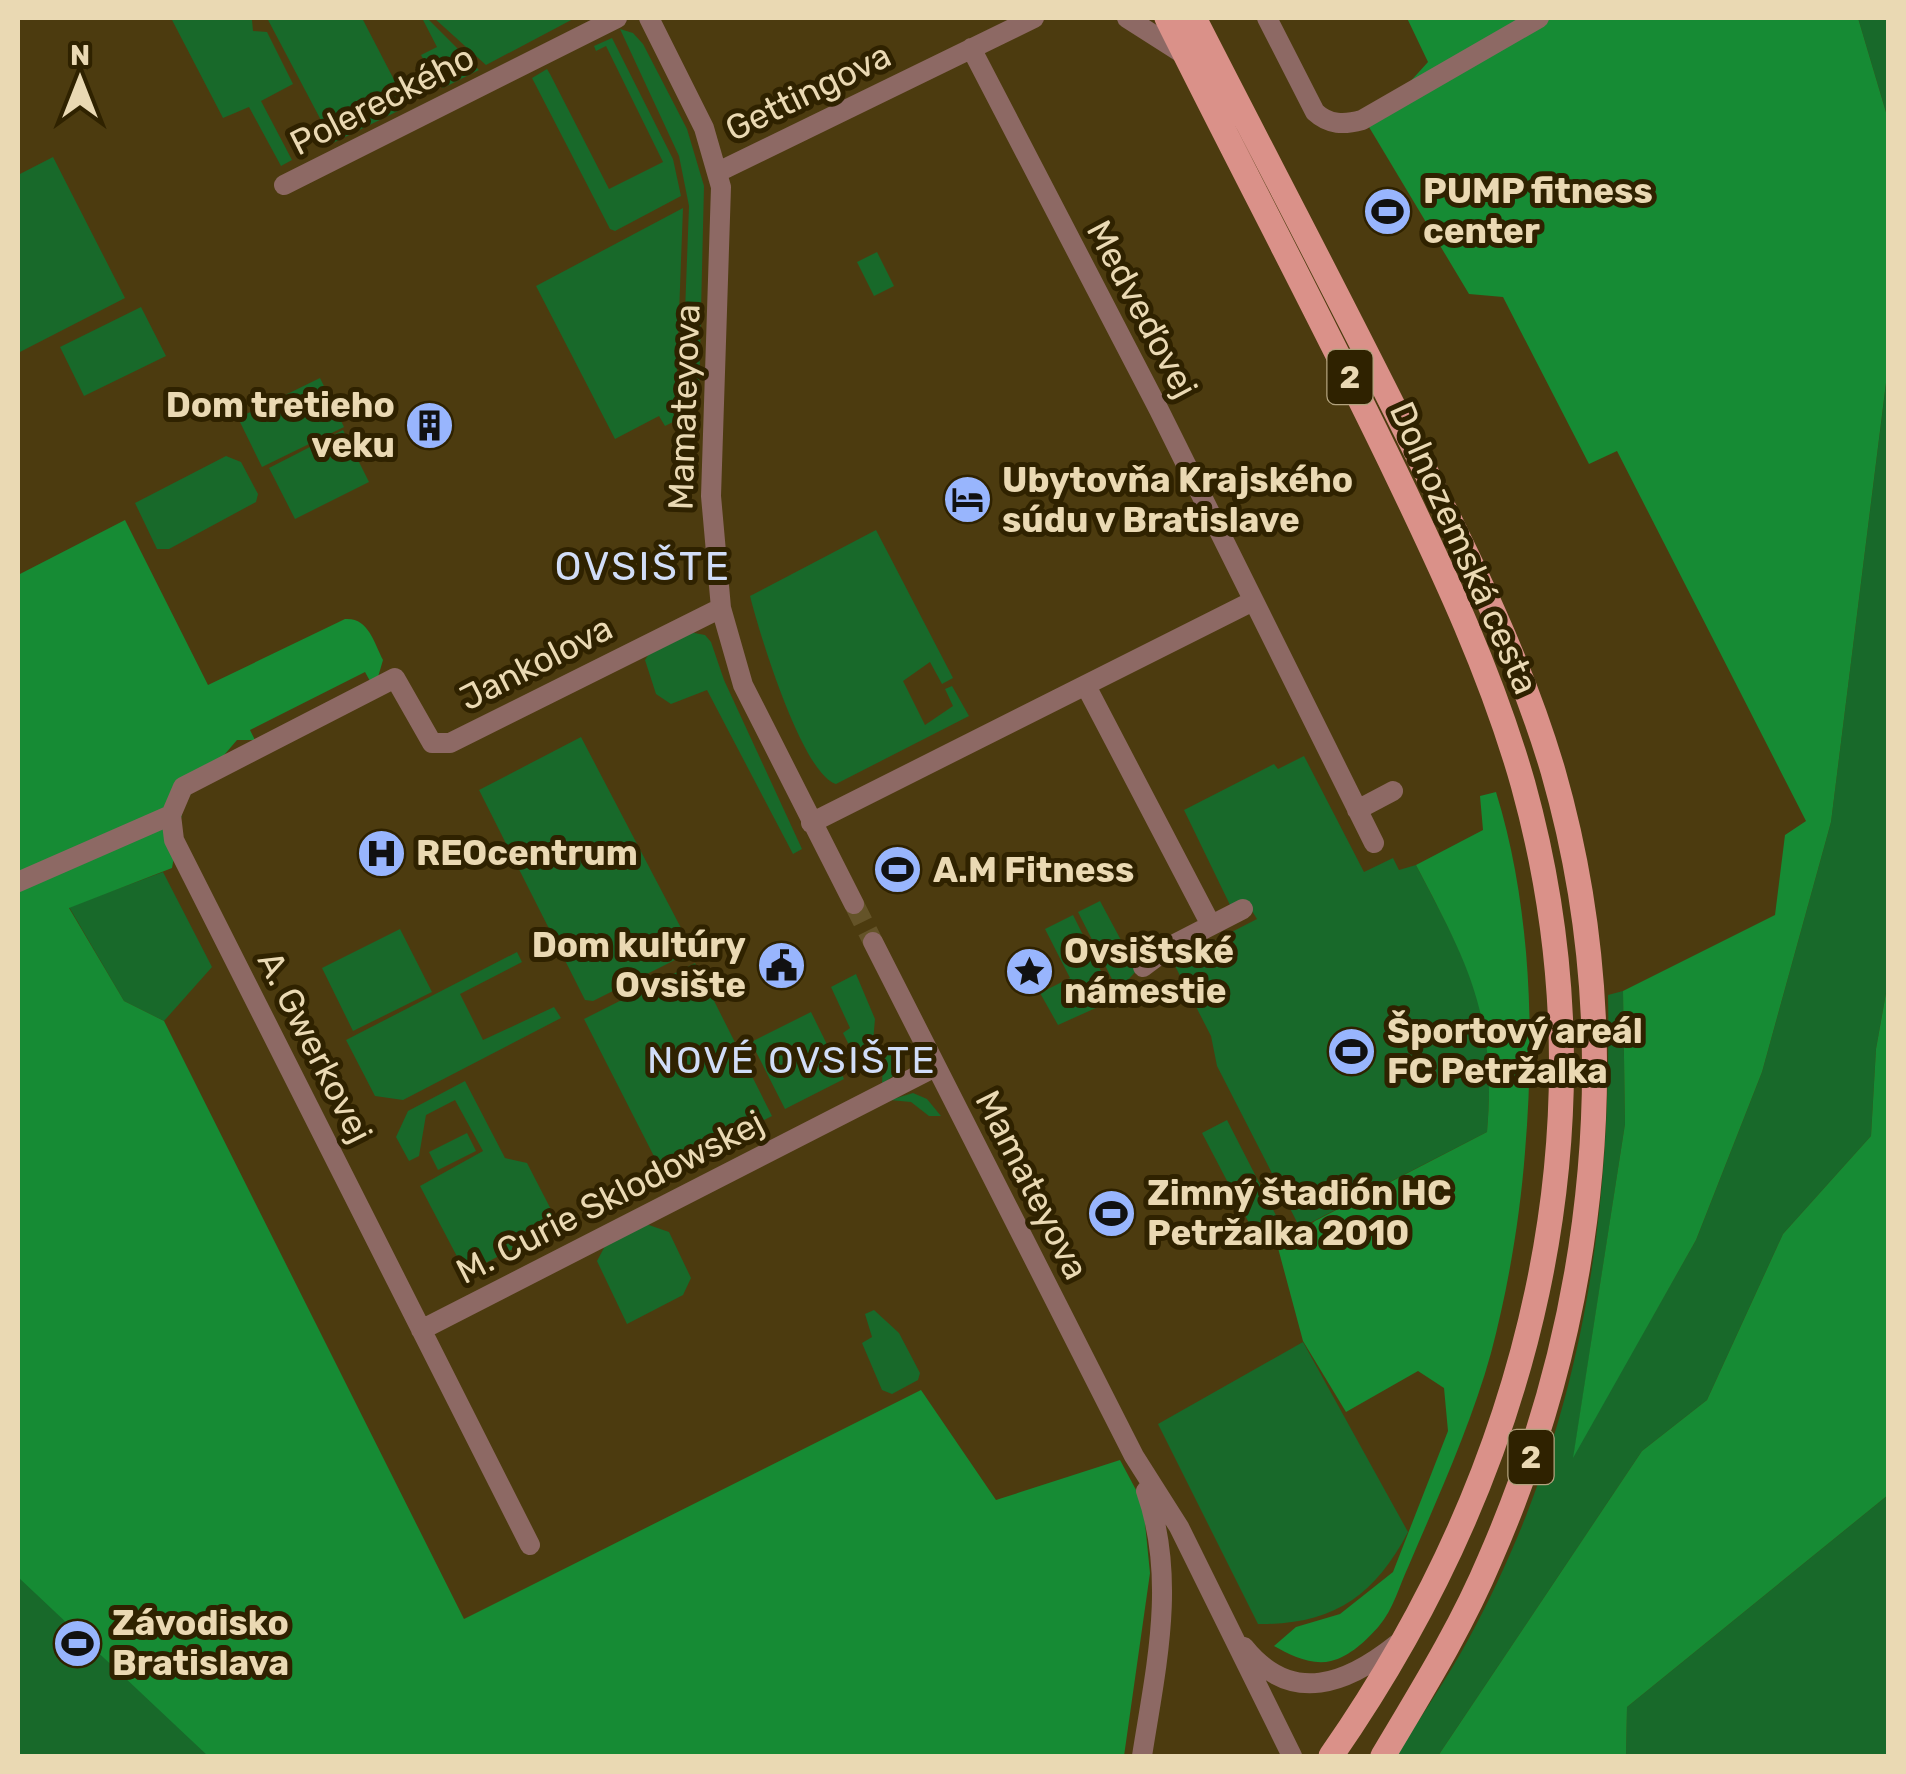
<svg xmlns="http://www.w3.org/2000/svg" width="1906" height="1774" font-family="Rubik,sans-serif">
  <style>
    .green { fill: #18692a }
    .forest { fill: #168b34 }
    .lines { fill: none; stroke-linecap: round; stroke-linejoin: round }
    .minor-tunnel { stroke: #645328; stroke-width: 20; stroke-dasharray: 20 10; stroke-linecap: butt }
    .minor { stroke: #8d6964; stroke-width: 20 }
    .major { stroke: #da9189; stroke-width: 25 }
    .labels { text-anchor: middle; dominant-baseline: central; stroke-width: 10; stroke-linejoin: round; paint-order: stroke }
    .shield { fill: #2f2200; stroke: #b2a27d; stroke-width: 2.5 }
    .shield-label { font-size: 32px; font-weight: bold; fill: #ead9b3 }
    .street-label { font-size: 35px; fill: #ead9b3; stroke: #2f2200 }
    .poi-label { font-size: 35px; font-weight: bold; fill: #ead9b3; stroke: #2f2200; text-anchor: start }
    .neighbourhood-label { font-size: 38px; letter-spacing: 2.5px; fill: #d1ddf8; stroke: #2f2200 }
    .quarter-label { font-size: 40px; letter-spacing: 2.5px; fill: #d1ddf8; stroke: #2f2200 }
  </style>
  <rect width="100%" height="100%" fill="#4c3b0f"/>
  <path class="green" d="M171 18 252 20 253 31 267 32 293 84 261 101 292 160 281 166 249 107 223 118Z
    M267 18H362L404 99 402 109 333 143Z
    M422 18H427L479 70 443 88 434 80 421 55 437 47Z
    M434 18H575L486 65Z
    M1858 18H1888V119Z
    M620 29 633 33 643 44 687 129 704 186 699 395 692 409 681 418 689 206 679 156Z
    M612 38 673 159 681 196 615 231 610 229 532 78 547 69 550 74 609 189 663 162 606 46 596 51 594 46Z
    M53 157 125 298 18 353V175Z
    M683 208 675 421 665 426 659 416 615 439 536 286Z
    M877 252 894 286 874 296 857 262Z
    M141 307 166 356 84 396 60 347Z
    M1888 367V982L1876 1049 1871 1136 1783 1234 1707 1400 1642 1451 1438 1756H1396C1420 1718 1446 1680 1468 1640 1580 1434 1612 1226 1608 995L1623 991 1625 1124 1574 1454 1696 1240 1762 1072 1831 822Z
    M320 378 344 427 262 467 238 418Z
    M343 430 369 482 295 519 269 468Z
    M226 456 241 462 258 494 256 502 169 549H157L135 503Z
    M876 530 953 678 942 684 930 662 903 681 925 725 953 706 945 689 952 686 969 716 836 784C802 774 759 632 750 596Z
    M689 632 705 635 711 642 724 680 802 849 793 854 707 690 671 704 656 694 645 660 650 652Z
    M581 737 691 947V952L593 1001 585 1000 479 790Z
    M1304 756 1364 872 1393 858 1399 870 1416 865C1470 968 1497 1012 1487 1132L1300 1228 1217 1066 1211 1036 1173 962 1257 919 1245 900 1231 907 1184 810 1274 764 1278 769Z
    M163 872 212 967 164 1021 124 1001 69 907Z
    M1100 901 1137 970 1118 991 1078 912Z
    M1073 915 1109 987 1098 1007 1058 1025 1040 993 1070 978 1045 929Z
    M400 929 432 992 353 1031 322 968Z
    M517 952 522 962 460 994 483 1040 554 1007 561 1018 403 1100 375 1096 346 1040Z
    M695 963 772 1116 662 1172 584 1019Z
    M856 974 875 1019 873 1042 852 1051 843 1033 850 1028 831 987Z
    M811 1012 844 1079 785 1109 751 1042Z
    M903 1042 901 1069 882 1085 883 1059Z
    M465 1081 505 1158 527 1163 559 1225 474 1269 462 1266 420 1186 483 1151 455 1100 426 1115 419 1156 409 1161 396 1137 408 1111Z
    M913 1093 927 1099 941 1116H929L911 1102 890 1100Z
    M1227 1120 1284 1231 1260 1244 1202 1133Z
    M467 1133 476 1151 438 1170 429 1152Z
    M646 1224 669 1232 691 1278 683 1295 627 1324 597 1261 605 1246Z
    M874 1310 899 1333 920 1373 918 1380 892 1394 882 1390 862 1343 872 1337 865 1314Z
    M1303 1342 1408 1532C1374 1597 1332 1625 1258 1624L1158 1424Z
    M1888 1495V1756H1626L1627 1707Z
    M18 1529 254 1756H18Z"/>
  <path class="forest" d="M1407 18H1858L1888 119V367L1831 822 1762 1072 1696 1240 1573 1458 1625 1124 1623 991 1775 915 1785 835 1806 821 1617 451 1589 464 1503 297 1469 294 1369 127 1428 62Z
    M125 520 208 685 345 619C368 617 374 642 383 660L378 677 370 681 365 672 250 730 255 740H237L184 802 172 868 69 908 124 1001 164 1021 464 1619 921 1390 996 1500 1120 1460 1143 1503 1150 1573 1124 1756H208L18 1577V575Z
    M1496 792C1531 905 1535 1034 1525 1152 1520 1218 1508 1289 1491 1353 1471 1425 1438 1497 1409 1565 1400 1584 1393 1610 1379 1626 1367 1640 1349 1657 1331 1661 1312 1666 1290 1655 1274 1646L1296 1627 1340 1614 1393 1572 1448 1431 1444 1388 1418 1371 1346 1412 1303 1341 1278 1248 1315 1221 1487 1132C1497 1016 1468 964 1416 865L1483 830 1480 796Z
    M1888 982V1495L1627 1707 1626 1756H1438L1642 1451 1707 1400 1783 1234 1871 1136 1876 1049Z"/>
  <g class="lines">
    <path class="minor-tunnel" d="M854 904 873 942"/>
    <path class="minor" d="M649 18 704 128 721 187 711 496 721 608 743 685 854 904
      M1127 18 1185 55
      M1267 18 1315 112C1329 125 1344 125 1362 120L1539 18
      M971 48 1159 410 1374 843
      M718 172 1034 18
      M284 185 617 18
      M1086 686 1211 925
      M1357 810 1393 791
      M811 823 1251 602
      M18 882 171 815
      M873 942 1134 1456 1179 1527 1292 1756
      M1143 967 1171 946 1243 909
      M421 1330 935 1067
      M530 1545 174 840 171 815 183 787 395 678 432 743H450L721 608
      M1244 1647C1292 1707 1348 1683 1397 1644
      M1142 1756C1156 1667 1177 1578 1146 1491"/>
    <path class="major" d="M1167 18C1242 169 1322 319 1395 471 1444 573 1492 675 1523 784 1618 1127 1530 1470 1331 1756
      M1194 18C1268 163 1344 306 1416 452 1468 556 1520 659 1553 771 1628 1032 1598 1312 1490 1559 1461 1628 1421 1692 1383 1756"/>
  </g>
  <defs>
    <symbol id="stadium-disc" viewBox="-11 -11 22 22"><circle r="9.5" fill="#98b5fd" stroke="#2f2200"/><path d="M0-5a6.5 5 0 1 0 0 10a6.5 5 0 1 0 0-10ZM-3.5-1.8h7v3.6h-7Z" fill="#111"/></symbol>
    <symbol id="building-disc" viewBox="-11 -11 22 22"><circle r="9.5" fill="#98b5fd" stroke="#2f2200"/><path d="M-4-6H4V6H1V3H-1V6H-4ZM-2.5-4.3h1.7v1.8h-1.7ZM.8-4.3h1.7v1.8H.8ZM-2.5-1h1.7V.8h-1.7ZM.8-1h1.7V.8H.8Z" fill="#111"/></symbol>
    <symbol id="hotel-disc" viewBox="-11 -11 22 22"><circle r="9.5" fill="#98b5fd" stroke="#2f2200"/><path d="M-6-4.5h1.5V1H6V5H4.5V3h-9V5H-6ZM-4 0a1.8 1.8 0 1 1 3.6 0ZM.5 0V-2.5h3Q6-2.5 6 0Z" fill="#111"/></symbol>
    <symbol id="hospital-disc" viewBox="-11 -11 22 22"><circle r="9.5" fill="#98b5fd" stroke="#2f2200"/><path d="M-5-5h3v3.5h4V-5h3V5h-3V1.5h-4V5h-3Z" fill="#111"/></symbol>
    <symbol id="civic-disc" viewBox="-11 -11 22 22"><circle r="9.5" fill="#98b5fd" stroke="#2f2200"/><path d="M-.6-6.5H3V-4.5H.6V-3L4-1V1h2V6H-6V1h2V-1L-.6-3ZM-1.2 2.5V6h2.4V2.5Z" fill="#111"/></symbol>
    <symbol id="sight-disc" viewBox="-11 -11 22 22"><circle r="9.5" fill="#98b5fd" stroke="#2f2200"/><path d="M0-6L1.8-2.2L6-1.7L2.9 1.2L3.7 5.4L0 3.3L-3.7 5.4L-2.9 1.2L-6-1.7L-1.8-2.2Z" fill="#111"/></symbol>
  </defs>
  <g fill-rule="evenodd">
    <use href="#stadium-disc" x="1360" y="184" width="55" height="55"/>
    <use href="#building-disc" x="402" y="398" width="55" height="55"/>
    <use href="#hotel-disc" x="940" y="472" width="55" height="55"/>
    <use href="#hospital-disc" x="354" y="826" width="55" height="55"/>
    <use href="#stadium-disc" x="870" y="842" width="55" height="55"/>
    <use href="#civic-disc" x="754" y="938" width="55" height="55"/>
    <use href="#sight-disc" x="1002" y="944" width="55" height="55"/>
    <use href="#stadium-disc" x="1324" y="1024" width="55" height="55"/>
    <use href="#stadium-disc" x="1084" y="1186" width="55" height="55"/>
    <use href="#stadium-disc" x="50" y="1616" width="55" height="55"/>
  </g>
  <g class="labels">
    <g class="shield">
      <rect x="1327.5" y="350" width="45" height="54" rx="8"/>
      <rect x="1508.5" y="1430" width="45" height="54" rx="8"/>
    </g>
    <g class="shield-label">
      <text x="1350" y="377">2</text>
      <text x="1531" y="1457">2</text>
    </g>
    <g class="street-label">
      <text transform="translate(808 92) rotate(-26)">Gettingova</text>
      <text transform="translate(382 100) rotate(-27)">Polereckého</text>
      <text transform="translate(1142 309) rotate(62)">Medveďovej</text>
      <text transform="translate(684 407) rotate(-88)">Mamateyova</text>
      <text transform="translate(1464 548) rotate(66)">Dolnozemská cesta</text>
      <text transform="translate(536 663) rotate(-27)">Jankolova</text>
      <text transform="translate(315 1047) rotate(63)">A. Gwerkovej</text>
      <text transform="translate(1032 1185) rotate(63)">Mamateyova</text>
      <text transform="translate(610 1197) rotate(-27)">M. Curie Sklodowskej</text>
    </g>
    <g class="poi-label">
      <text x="1423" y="191">PUMP fitness<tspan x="1423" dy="40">center</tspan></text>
      <text x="395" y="405" text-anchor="end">Dom tretieho<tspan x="395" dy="40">veku</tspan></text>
      <text x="1002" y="480">Ubytovňa Krajského<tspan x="1002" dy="40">súdu v Bratislave</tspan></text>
      <text x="416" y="853">REOcentrum</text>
      <text x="933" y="870">A.M Fitness</text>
      <text x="746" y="945" text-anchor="end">Dom kultúry<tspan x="746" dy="40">Ovsište</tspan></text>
      <text x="1064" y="951">Ovsištské<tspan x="1064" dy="40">námestie</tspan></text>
      <text x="1387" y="1031">Športový areál<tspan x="1387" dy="40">FC Petržalka</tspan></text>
      <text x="1147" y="1193">Zimný štadión HC<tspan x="1147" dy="40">Petržalka 2010</tspan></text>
      <text x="112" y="1623">Závodisko<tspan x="112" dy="40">Bratislava</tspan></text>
    </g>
    <g class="neighbourhood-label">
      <text x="792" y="1060">NOVÉ OVSIŠTE</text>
    </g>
    <g class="quarter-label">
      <text x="643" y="566">OVSIŠTE</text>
    </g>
  </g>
  <rect width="1906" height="1774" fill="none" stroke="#ead9b3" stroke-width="40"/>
  <g transform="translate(80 80)" stroke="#2f2200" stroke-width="8" paint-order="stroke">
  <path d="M0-8L18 38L0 25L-18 38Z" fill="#ead9b3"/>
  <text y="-15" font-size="28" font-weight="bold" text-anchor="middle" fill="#ead9b3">N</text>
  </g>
</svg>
